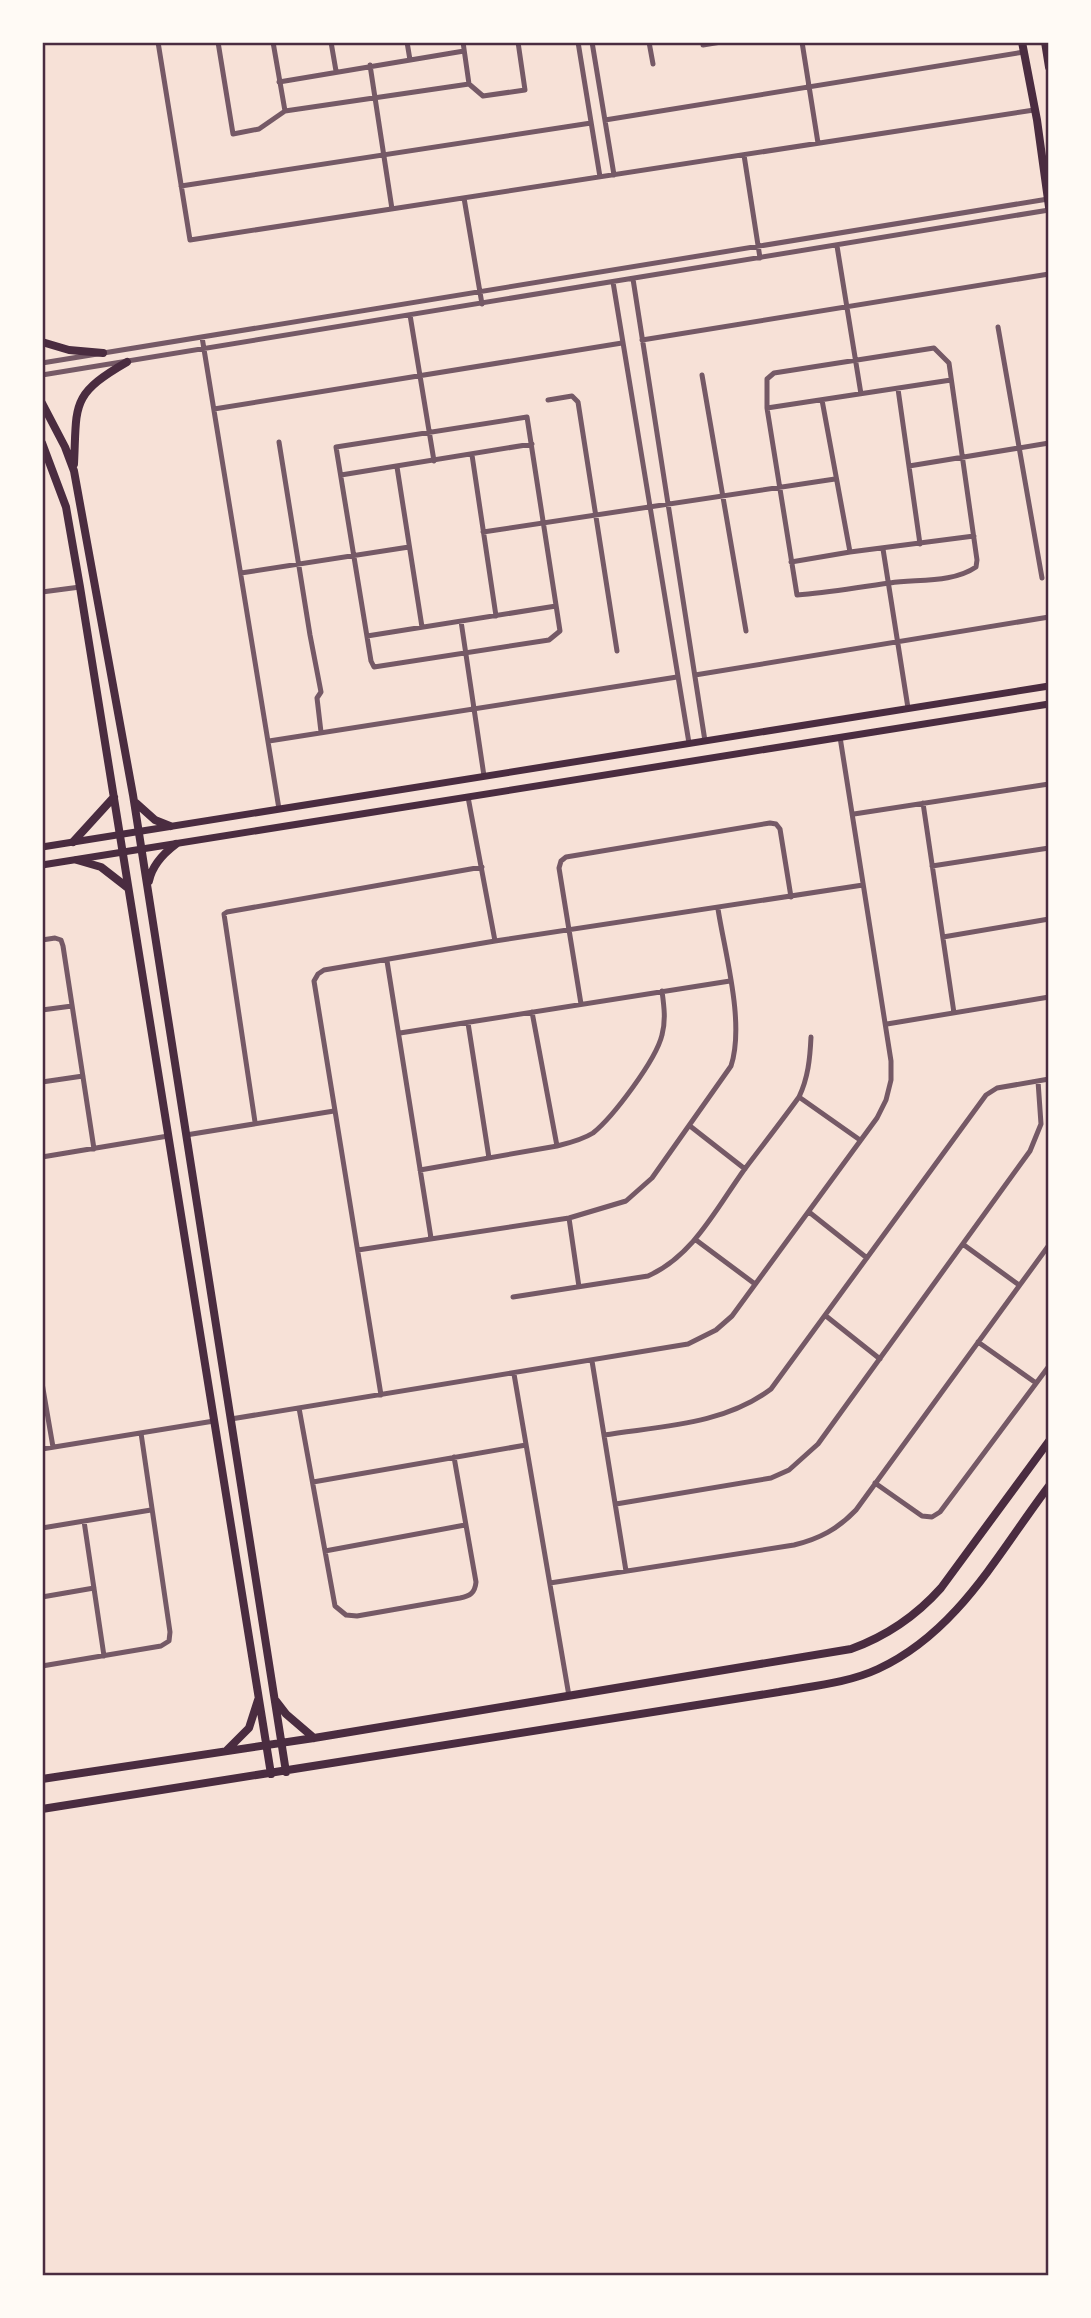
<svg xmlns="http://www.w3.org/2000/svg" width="1091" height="2318" font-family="Mulish,sans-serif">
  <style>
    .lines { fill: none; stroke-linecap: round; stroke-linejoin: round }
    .minor { stroke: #755966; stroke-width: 5 }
    .secondary { stroke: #4a2c40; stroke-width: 7 }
    .primary { stroke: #4a2c40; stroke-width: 8 }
    .neatline { fill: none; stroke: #4a2c40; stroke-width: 2.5 }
  </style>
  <rect width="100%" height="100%" fill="#f7e1d7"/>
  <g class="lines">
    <path class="minor" d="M158 42 190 240 1034 110
      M218 42 233 134 259 129 285 111 469 84
      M273 42 285 111
      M331 42 336 71
      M407 42 410 60
      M463 42 469 84 483 96 525 90 518 42
      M578 42 600 177
      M592 42 614 175
      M649 42 653 64
      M703 42V45L721 42
      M802 42 818 143
      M370 65 392 209
      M279 82 464 51
      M605 120 1024 52
      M744 155 760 258
      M181 186 591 123
      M464 198 482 304
      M837 246 861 394
      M633 279 705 741
      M613 282 689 743
      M410 315 434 461
      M998 327 1042 578
      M202 337 279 809
      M642 340 1049 274
      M934 348 949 363 977 560 976 567C953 583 917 579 890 583 858 587 828 593 797 595L767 408V379L774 373Z
      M42 363 1048 199
      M42 375 1049 210
      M702 375 746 631
      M898 389 920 544
      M548 400 572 396 578 402 617 651
      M822 400 850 552
      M767 408 951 380
      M214 409 622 343
      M527 417 560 631 549 640 374 667 371 661 336 447Z
      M279 442 310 635 321 692 317 698 321 732
      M472 455 496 616
      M909 466 1049 443
      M397 467 422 627
      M341 475 532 444
      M483 532 835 479
      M883 549 908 708
      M791 562 850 552 974 536
      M241 573 409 547
      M42 592 80 587
      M461 621 484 776
      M367 636 556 606
      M695 675 1049 617
      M269 741 677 677
      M468 797 495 941
      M923 803 954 1013
      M854 814 1049 784
      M932 866 1049 848
      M943 937 1049 919
      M42 940 55 938 61 940 63 946 94 1149
      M387 961 431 1238
      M581 1004 559 868 561 861 566 857 770 823 776 824 780 829 791 897
      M42 1010 72 1006
      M532 1012 557 1146
      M468 1023 489 1158
      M887 1024 1049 997
      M400 1033 730 981
      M42 1082 83 1076
      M799 1097 860 1140
      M255 1122 224 914 227 912 482 867
      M690 1126 745 1169
      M186 1135 334 1111
      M42 1157 168 1136
      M420 1170 557 1146C569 1143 582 1140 593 1133 613 1117 656 1060 662 1035 666 1020 664 1006 662 991
      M809 1212 867 1258
      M569 1218 579 1287
      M696 1240 755 1284
      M964 1245 1019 1285
      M358 1250 569 1218 626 1201 652 1178 731 1066C745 1023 725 954 718 909
      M513 1297 648 1276C693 1256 716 1209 744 1170 762 1146 781 1122 799 1097 808 1078 810 1059 811 1037
      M826 1316 880 1359
      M978 1342 1036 1383
      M592 1361 626 1571
      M514 1374 569 1696
      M42 1383 53 1447
      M381 1395 314 981 318 974 324 970 495 941 863 885
      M299 1408 335 1606 346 1615 357 1616 460 1598C470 1596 475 1593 476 1582L454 1457
      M231 1419 688 1344 716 1330 732 1316 877 1118 886 1100 891 1080V1061L840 737
      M604 1435C661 1426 723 1425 771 1389L986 1095 997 1088 1049 1079
      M42 1449 214 1421
      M313 1482 526 1445
      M875 1483 922 1516 932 1517 940 1512 1049 1366
      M616 1504 771 1478 789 1470 818 1444 1030 1151 1041 1124 1038 1081
      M84 1521 104 1656
      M42 1528 151 1510
      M325 1551 465 1525
      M550 1583 794 1545C819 1539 838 1529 856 1510L1049 1245
      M42 1597 94 1588
      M42 1666 161 1646 169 1641 170 1632 141 1433"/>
    <path class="secondary" d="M42 847 1049 686
      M42 865 1049 704"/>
    <path class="primary" d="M1022 42 1037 120 1049 207
      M1045 42 1049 67
      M42 342 69 350 103 353
      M42 403 65 447 74 471 133 795 286 1772
      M42 443 66 507 80 587 271 1774
      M74 464C77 404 70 395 127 362
      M136 803 155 820 170 826
      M73 842 114 797
      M77 860 101 867 128 888
      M149 881C152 866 164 853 176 844
      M276 1701 286 1714 314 1738
      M227 1750 249 1728 258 1700
      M42 1779 314 1738 851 1649C887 1636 916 1616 941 1588L1049 1441
      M42 1809 779 1692C812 1686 848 1683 878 1669 958 1632 998 1553 1049 1486"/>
  </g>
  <rect width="1091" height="2318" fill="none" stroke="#fffaf5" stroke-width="88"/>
  <rect x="44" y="44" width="1003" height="2230" class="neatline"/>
</svg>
